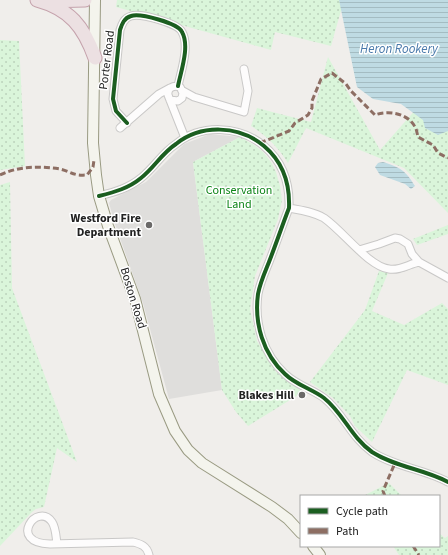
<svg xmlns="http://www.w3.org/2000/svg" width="448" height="555" font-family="'Source Sans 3',sans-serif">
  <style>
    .residential { fill: #dfdedc }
    .park { fill: url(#park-dots) }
    .water { fill: url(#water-rules) }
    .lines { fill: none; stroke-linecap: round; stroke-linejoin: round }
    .minor-casing { stroke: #c9c8c7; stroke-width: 9 }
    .secondary-casing { stroke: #999a82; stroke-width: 12 }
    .motorway-casing { stroke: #c5a2ac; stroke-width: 15 }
    .minor { stroke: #fdfcfc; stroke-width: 7 }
    .secondary { stroke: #f4f4ed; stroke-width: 10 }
    .motorway { stroke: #ece0e2; stroke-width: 13 }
    .quiet { stroke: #8d6e63; stroke-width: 3; stroke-dasharray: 6 3; stroke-linecap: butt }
    .cycleway-casing { stroke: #fff; stroke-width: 6 }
    .cycleway { stroke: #1b5e20; stroke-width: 4 }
    .poi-dot { fill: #6a6968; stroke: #fff; stroke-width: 1.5 }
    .labels { text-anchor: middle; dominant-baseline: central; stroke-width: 3; stroke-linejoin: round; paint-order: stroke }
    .street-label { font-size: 12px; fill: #222; stroke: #fff }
    .park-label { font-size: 12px; fill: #0c8416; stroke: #fff }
    .poi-label { font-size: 12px; font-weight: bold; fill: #222; stroke: #fff; text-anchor: end }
    .water-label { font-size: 13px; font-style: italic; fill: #4a7aab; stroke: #fff }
  </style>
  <defs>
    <pattern id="park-dots" width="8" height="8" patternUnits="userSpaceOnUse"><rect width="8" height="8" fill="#daf5da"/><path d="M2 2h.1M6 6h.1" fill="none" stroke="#bbd2bb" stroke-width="1.8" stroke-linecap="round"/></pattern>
    <pattern id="water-rules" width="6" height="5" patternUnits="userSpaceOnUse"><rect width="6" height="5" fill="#bfdbe3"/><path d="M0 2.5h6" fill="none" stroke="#a4bcc2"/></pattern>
  </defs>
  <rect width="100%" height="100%" fill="#f0eeeb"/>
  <path class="residential" d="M210 134 240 137 193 162 222 390 169 399 143 303 115 224 109 203 111 200 146 182 184 144Z"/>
  <path class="park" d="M117 0H344L331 46 275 32 271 50 116 7Z
    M0 40 19 41 25 166 0 170Z
    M328 57 380 150 448 73V213L404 168 306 128 288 163C278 147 267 136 251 126L257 108 311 122Z
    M240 137 254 145 263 152 271 162 276 172 280 186 282 200 278 219 255 276 250 309 257 341 276 372 303 392 248 426 236 412 222 390 193 162Z
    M10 182 12 288 77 462 57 448 44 507 36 509 32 512 0 546V185Z
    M448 225V234L417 245 413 239Z
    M379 271 388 273 372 311 404 325 442 303 448 309V385L407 370 372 442 355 426 350 416 333 398 310 382 365 310Z
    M389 483 402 496H363Z
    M439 533 445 538 448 536V555H399L393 546H439Z"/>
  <path class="water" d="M339 0H448V131L438 135 425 128 423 120 401 104 373 99 357 87Z
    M383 162C401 168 405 170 415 186L411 189 405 184 380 175 375 167 378 163Z"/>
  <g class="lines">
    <defs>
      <path id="minor" d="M183 91 194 97 244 112 248 91 244 69
        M170 100 178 101 182 98 183 93 180 87C173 85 167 88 168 95L185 138
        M127 123 116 111 113 99 120 30C122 24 124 18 131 16 140 13 178 23 182 32 190 46 181 71 178 86
        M120 128 159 94 170 88
        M99 196C115 192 129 188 141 178 154 168 162 153 176 144 201 124 239 125 264 146 283 162 290 184 289 208 282 226 276 244 269 262 265 272 260 283 258 294 254 323 263 354 285 374 296 385 312 389 324 398 343 413 351 437 372 452 395 467 424 469 448 482
        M289 208C301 210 314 212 324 218 343 231 368 266 389 269 400 271 409 264 419 262
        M359 250 379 244 395 238 400 239 408 244 412 254 419 262 448 278
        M57 544C56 537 56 528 52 522 37 501 7 543 50 544L133 542C141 544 147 546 149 555"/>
      <path id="secondary" d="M95 0 93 143 96 175 99 196 108 226 135 299 159 394 175 431 188 450 202 463 272 507 288 519 301 533
        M313 546 320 555"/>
      <path id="motorway" d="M37 0C70 9 84 27 95 58
        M46 1 85 0"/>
    </defs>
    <use href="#minor" class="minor-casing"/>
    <use href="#secondary" class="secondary-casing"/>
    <use href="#motorway" class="motorway-casing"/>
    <use href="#minor" class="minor"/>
    <use href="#secondary" class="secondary"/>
    <use href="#motorway" class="motorway"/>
    <path class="quiet" d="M260 143 289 131 295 123 308 115 312 108V101L321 79 332 73 346 84 351 91 375 115C388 110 408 113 415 127 417 130 417 134 418 137L433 145 438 153 448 158
      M0 175C18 166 40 166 60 169 72 172 73 176 87 175L93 167 94 160
      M385 496 383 491 395 463
      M413 546 419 555"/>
    <defs>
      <path id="cycleway" d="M127 123 116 111 113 99 120 30C122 24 124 18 131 16 140 13 178 23 182 32 190 46 181 71 178 86
        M99 196C115 192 129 188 141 178 154 168 162 153 176 144 201 124 239 125 264 146 283 162 290 184 289 208 282 226 276 244 269 262 265 272 260 283 258 294 254 323 263 354 285 374 296 385 312 389 324 398 343 413 351 437 372 452 395 467 424 469 448 482"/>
    </defs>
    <use href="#cycleway" class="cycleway-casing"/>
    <use href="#cycleway" class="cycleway"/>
  </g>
  <g class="poi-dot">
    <circle cx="149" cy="225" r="4"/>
    <circle cx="302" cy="395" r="4"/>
  </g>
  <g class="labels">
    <g class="street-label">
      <text transform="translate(107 60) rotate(-83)">Porter Road</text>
      <text transform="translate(133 298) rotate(73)">Boston Road</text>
    </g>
    <g class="park-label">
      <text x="239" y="190">Conservation<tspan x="239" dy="14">Land</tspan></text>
    </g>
    <g class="poi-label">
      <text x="141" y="218">Westford Fire<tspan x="141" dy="14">Department</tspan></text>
      <text x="294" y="395">Blakes Hill</text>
    </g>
    <g class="water-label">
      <text x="399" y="49">Heron Rookery</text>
    </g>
  </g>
  <rect x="300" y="495" width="140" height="52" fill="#ffffff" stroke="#a7a7a7"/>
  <rect x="308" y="508" width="20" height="6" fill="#1b5e20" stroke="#a7a7a7"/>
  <text x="336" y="515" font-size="12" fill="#222222">Cycle path</text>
  <rect x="308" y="528" width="20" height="6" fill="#8d6e63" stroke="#a7a7a7"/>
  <text x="336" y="535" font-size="12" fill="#222222">Path</text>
</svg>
